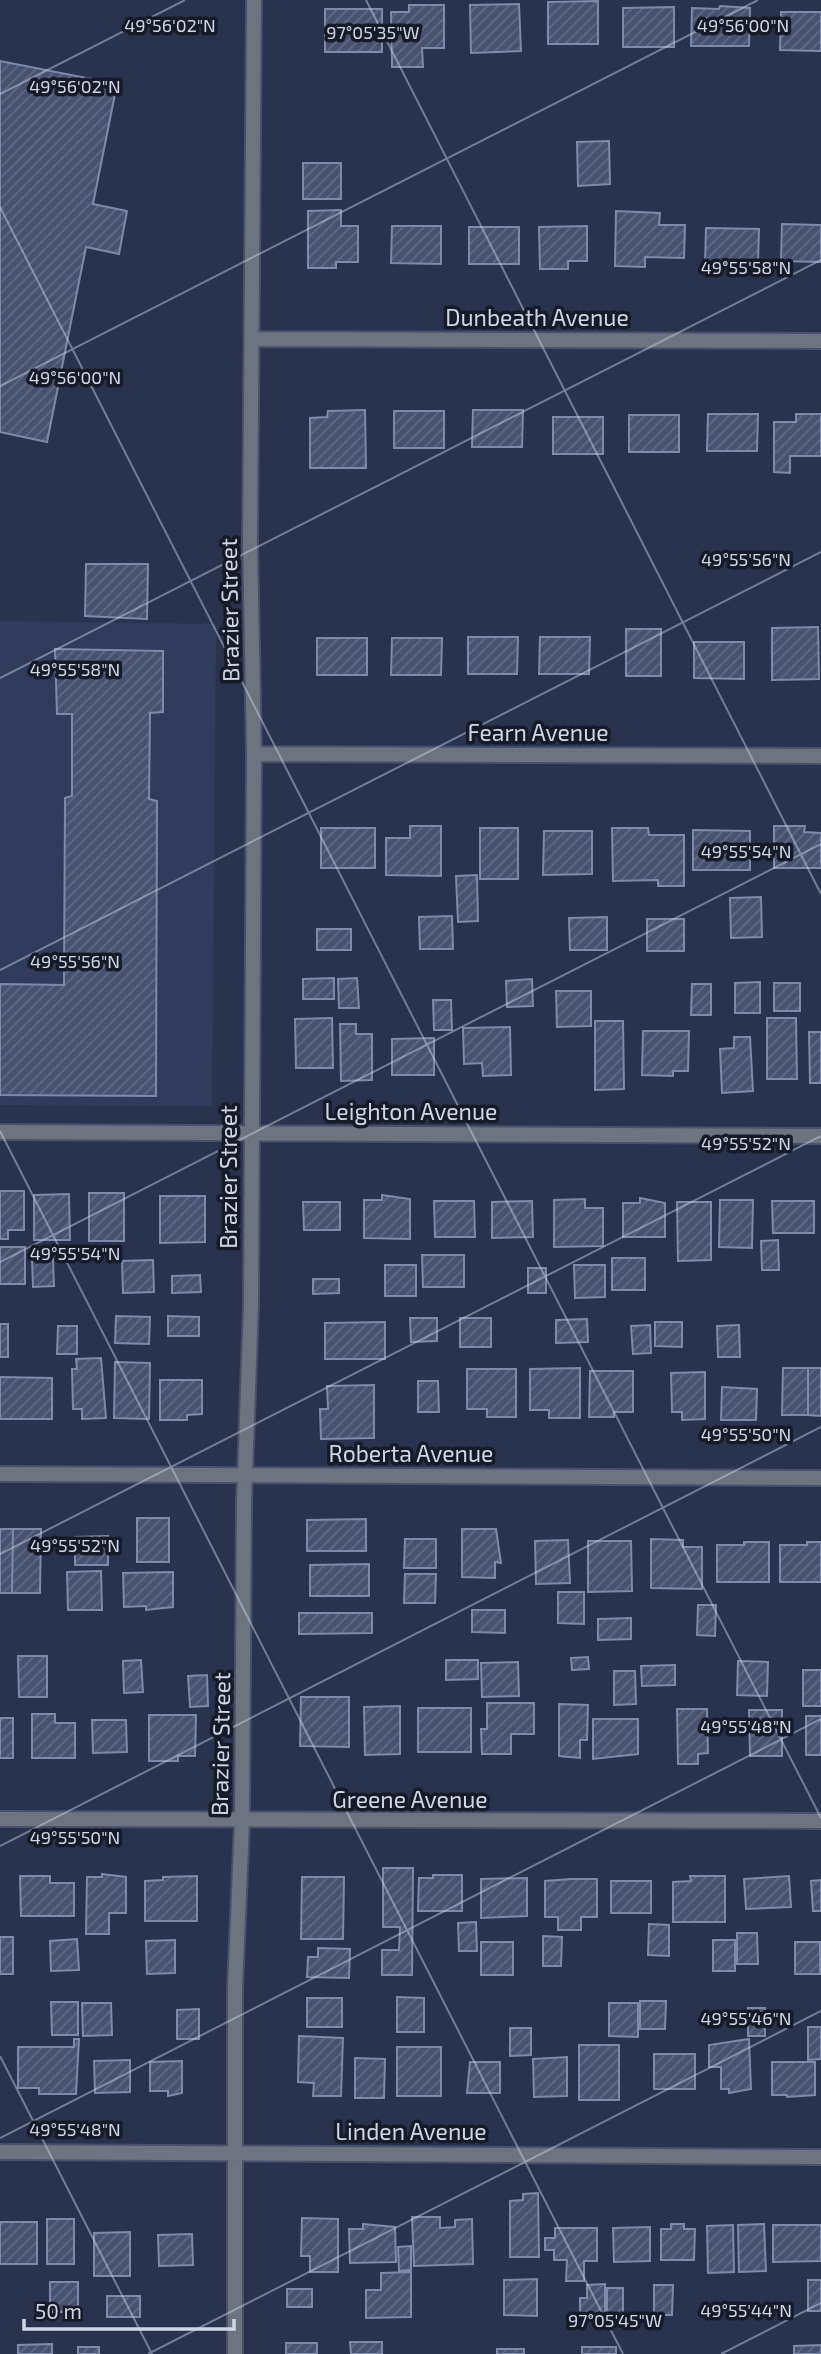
<svg xmlns="http://www.w3.org/2000/svg" width="821" height="2354" font-family="'Exo 2',sans-serif">
  <style>
    .built { fill: #313c5d }
    .building { fill: url(#building-hatch); stroke: #7e8aa9; stroke-width: 2 }
    .lines { fill: none; stroke-linecap: round; stroke-linejoin: round }
    .street-casing { stroke: #48506a; stroke-width: 18 }
    .street { stroke: #6e7380; stroke-width: 14 }
    .ticks { fill: none; stroke: #cfd6e7; stroke-width: 2; stroke-opacity: 0.45 }
    .labels { text-anchor: middle; dominant-baseline: central; stroke-width: 7; stroke-linejoin: round; paint-order: stroke }
    .street-label { font-size: 23px; fill: #cfd6e7; stroke: #171b27 }
    .ticks-label { font-size: 18px; text-anchor: middle; fill: #cfd6e7; stroke: #171b27; stroke-width: 7; stroke-linejoin: round; paint-order: stroke }
  </style>
  <defs>
    <pattern id="building-hatch" width="6" height="6" patternUnits="userSpaceOnUse" patternTransform="scale(1.75)"><rect width="6" height="6" fill="#48526f"/><path d="M-1 1l2-2M0 6l6-6M5 7l2-2" fill="none" stroke="#616a84"/></pattern>
  </defs>
  <rect width="100%" height="100%" fill="#2a334e"/>
  <path class="built" d="M0 621 216 624 212 1106 0 1105Z"/>
  <path class="building" d="M598 1V44H548V2Z
    M519 4 521 51 471 53 470 5Z
    M409 5H444V48H422L423 67H392L391 12H409Z
    M720 6 750 8 749 46H691L692 8 719 9Z
    M674 7V47H623V8Z
    M325 9H382V52H325Z
    M781 12H821V51L780 50Z
    M0 61 117 84 93 204 127 211 119 254 86 247 47 442 0 432Z
    M609 141 610 184 578 186 577 142Z
    M303 163H341V199H303Z
    M341 210V226H358V262H336V268H308V211Z
    M616 211 660 213 659 225H685L684 258 645 257V267L615 266Z
    M782 224 821 225V262L781 261Z
    M392 226H441V264L391 263Z
    M587 226V261H568V269H540L539 227Z
    M469 227H519V264H469Z
    M706 228 759 229 758 264H705Z
    M365 410 366 468H310V418L327 417 328 411Z
    M473 410H523L522 447H472Z
    M394 411H444V448H394Z
    M708 414H758L757 451H707Z
    M796 414H821V456H790V473L774 472V422H796Z
    M629 415H679V452H629Z
    M553 417H603V454H553Z
    M86 564H148L147 619 85 616Z
    M818 627 819 679 772 680V628Z
    M626 629H661V676H626Z
    M468 637H518L517 674H468Z
    M540 637H590L589 674H539Z
    M317 638H367V675H317Z
    M392 638H442L441 675H391Z
    M694 642H744V679L694 678Z
    M55 649 163 651V712L150 713 149 799 157 801 156 1096 0 1095V984L64 985 65 798 72 796V714H57Z
    M410 826H441V876L386 875V838H410Z
    M774 826H805L804 832 821 833V868H774Z
    M321 828H375V868H321Z
    M480 828H518V879H480Z
    M612 828H648L649 835H684V886H658V880L613 881Z
    M693 830 750 831V870H693Z
    M544 831H592V874L543 875Z
    M477 875 478 921 458 922 456 876Z
    M761 897 762 937 731 938 730 898Z
    M452 916 453 949H420L419 917Z
    M607 917V950H570L569 918Z
    M647 919H684V951H647Z
    M317 929H351V950H317Z
    M334 978V999H303V979Z
    M357 978 359 1008H339L338 979Z
    M532 979 533 1006 507 1007 506 981Z
    M760 982V1013H735V983Z
    M774 983H800V1011H774Z
    M692 984H711V1015H691Z
    M556 991H591V1026L557 1027Z
    M433 1000H451L452 1030H434Z
    M332 1018 333 1068H296L295 1019Z
    M767 1018H796L797 1079H767Z
    M595 1021H623L624 1089 595 1090Z
    M340 1024H356V1034H372V1080L341 1081Z
    M510 1027 511 1075 483 1076 482 1063 464 1064 463 1028Z
    M643 1031H689L688 1071H673V1076L642 1075Z
    M809 1032H821V1083H810Z
    M734 1037H750L753 1091 722 1093 720 1049 734 1048Z
    M434 1038V1075H392V1039Z
    M0 1191H24V1230H8V1239H0Z
    M89 1193H124V1241H89Z
    M69 1194 70 1240H34V1195Z
    M382 1195 410 1199V1239L364 1238V1200H382Z
    M160 1196H205V1242L160 1243Z
    M640 1198 665 1203V1237H623V1203H640Z
    M585 1199V1208H603V1246L554 1247V1200Z
    M720 1200H753L752 1248 719 1247Z
    M434 1201H474L475 1237H435Z
    M532 1201 533 1237 492 1238V1202Z
    M772 1201H814V1233H773Z
    M303 1202H340V1230H304Z
    M677 1202H711V1260L678 1261Z
    M778 1240 779 1270H762L761 1241Z
    M0 1247H25V1284H0Z
    M422 1255H464V1287H423Z
    M612 1258H645V1290H612Z
    M32 1259H53L54 1286 33 1287Z
    M153 1260 154 1292 123 1293 122 1261Z
    M385 1265H416V1296H385Z
    M574 1265H605V1297L575 1298Z
    M528 1268H546V1293H528Z
    M200 1275 201 1292 172 1293V1276Z
    M313 1279H339V1293L313 1294Z
    M116 1316 150 1317 149 1344 115 1343Z
    M168 1316 199 1317V1336H168Z
    M410 1318H437V1341L411 1342Z
    M460 1318H491V1347H460Z
    M587 1319 588 1342 556 1343V1320Z
    M385 1322V1359H325V1323Z
    M655 1322H682V1347L655 1346Z
    M0 1324H8V1357H0Z
    M650 1325 651 1353 633 1354 631 1326Z
    M739 1325 740 1357H718L717 1326Z
    M58 1326H77V1354H57Z
    M101 1358 106 1418 82 1419V1409H73L72 1369H77L76 1359Z
    M115 1362 150 1363 149 1419 114 1418Z
    M580 1368V1418H549V1410H530V1369Z
    M783 1368H808V1415H782Z
    M808 1368H821V1416L808 1415Z
    M467 1369H516V1417H487V1409H467Z
    M590 1371H633V1412H614V1417H589Z
    M705 1372V1419L682 1420V1412H672L671 1373Z
    M0 1377 52 1378V1419H0Z
    M160 1380H202V1414L187 1415V1420H160Z
    M418 1381H438L439 1412H418Z
    M374 1385V1438L321 1439 320 1409H328L327 1386Z
    M722 1387 757 1389 756 1420H721Z
    M137 1518H169V1562H137Z
    M366 1519V1551H307V1520Z
    M0 1529H13L12 1593H0Z
    M13 1529H41L40 1593H12Z
    M462 1529H496L501 1563 495 1562V1578L462 1577Z
    M108 1536V1565H75V1537Z
    M405 1539H436V1568H404Z
    M651 1539 683 1540V1547H702V1589L651 1588Z
    M568 1540 570 1583 536 1584 535 1541Z
    M588 1541H631L632 1591 588 1592Z
    M744 1542H769V1582H717V1545H744Z
    M807 1542H821V1582H780V1545H807Z
    M369 1564V1596H310V1565Z
    M101 1571 102 1610H68L67 1572Z
    M173 1572V1607L146 1610V1606L124 1607 123 1573Z
    M405 1574H436L435 1603H404Z
    M558 1592H584V1624L558 1623Z
    M698 1605H716L715 1636 697 1635Z
    M472 1610H505V1633L472 1632Z
    M299 1613H372V1633L299 1634Z
    M631 1618V1639L598 1640V1619Z
    M18 1656H47V1697H19Z
    M588 1657 589 1669 572 1670 571 1658Z
    M141 1660 143 1692 124 1693 123 1661Z
    M446 1660H478V1679L446 1680Z
    M738 1661 768 1662 767 1696 737 1695Z
    M518 1662 519 1696 482 1697 481 1663Z
    M675 1665V1685L642 1686 641 1666Z
    M803 1670H821V1706H803Z
    M614 1671H635L636 1704 614 1705Z
    M207 1675 208 1706 190 1707 188 1676Z
    M301 1697H349V1747L300 1746Z
    M487 1703H534V1734H511V1754H482L481 1729H487Z
    M559 1704 588 1705 587 1740H580V1758L559 1756Z
    M400 1706V1754L365 1755 364 1707Z
    M418 1708H471V1752H418Z
    M677 1709H707L708 1753 698 1754V1764H678Z
    M749 1710H782V1756H750Z
    M32 1714H55V1723H75V1758H32Z
    M149 1715H196L195 1756H178V1761H149Z
    M806 1716H821V1755H806Z
    M0 1718H13V1758H0Z
    M593 1719H638V1754L593 1759Z
    M92 1720H126L127 1752 93 1753Z
    M383 1868H413L412 1975H382V1950H399L400 1927H383Z
    M102 1874 126 1877V1913H109V1934H86L87 1877H102Z
    M433 1875H462V1911H418L419 1878H433Z
    M20 1876H50V1883H74V1916H21Z
    M197 1876V1921H145V1881L163 1880V1877Z
    M690 1876H725V1922H673V1882L691 1881Z
    M789 1876 791 1907 746 1909 744 1879Z
    M302 1877H344L343 1939H301Z
    M527 1878V1916L481 1918V1879Z
    M571 1879H597V1917H581V1930H558V1917H545V1881Z
    M821 1880V1911H813L811 1881Z
    M611 1881H651V1913H611Z
    M476 1922 477 1951H459L458 1923Z
    M649 1924 669 1925V1956L648 1955Z
    M737 1933H757L758 1964H737Z
    M543 1936 562 1937 561 1966H543Z
    M0 1937H13V1974H0Z
    M77 1939 79 1970 51 1971 50 1941Z
    M175 1940V1973L147 1974 146 1941Z
    M713 1940H735V1971H713Z
    M481 1942H513V1975H481Z
    M795 1942H820V1974H795Z
    M318 1948 350 1949 349 1978 307 1977 308 1957H318Z
    M397 1997 424 1998V2032H397Z
    M307 1998H342V2027H307Z
    M640 2001H666L665 2029H640Z
    M51 2002H78V2035H52Z
    M82 2003H111L112 2035 83 2036Z
    M609 2003H638V2037L609 2036Z
    M748 2008H765V2036H748Z
    M199 2009V2039H177V2010Z
    M808 2027H821V2059L808 2060Z
    M510 2028H531V2055L510 2056Z
    M299 2036 343 2038 341 2096H313L314 2083 298 2082Z
    M74 2039H79L76 2094H39V2088H18V2047H74Z
    M749 2039 751 2089 729 2093V2089H721V2067H709V2045Z
    M579 2045H619V2100H579Z
    M397 2047H441V2096H397Z
    M654 2054H695V2089H654Z
    M567 2057V2096L534 2097 533 2059Z
    M355 2058 385 2059 384 2098H355Z
    M130 2060V2092L95 2093 94 2061Z
    M182 2061V2093L168 2096V2091H150V2062Z
    M470 2062H500V2093H467Z
    M772 2062H815V2095L787 2097V2095H772Z
    M538 2193 539 2257H510V2201L523 2200V2194Z
    M412 2217H440V2228L455 2227V2220L472 2219 473 2264 414 2266Z
    M302 2218 338 2219V2272H310V2256H301Z
    M47 2219H74V2264H47Z
    M0 2222H37V2264H0Z
    M363 2224 395 2227 396 2262 350 2263 349 2229H363Z
    M671 2224H684V2229H695L694 2260H661V2229H671Z
    M764 2224 766 2271 739 2272 738 2225Z
    M733 2225 734 2272 708 2273 707 2226Z
    M773 2225H821V2261L773 2262Z
    M650 2227V2261L614 2262 613 2228Z
    M555 2228H597V2261H584V2281H566L567 2260H554V2250H545V2238H555Z
    M130 2232V2276H94V2233Z
    M192 2234 193 2265 159 2266 158 2235Z
    M411 2246V2270L399 2271 398 2247Z
    M411 2272V2317L366 2318V2290H381V2273Z
    M537 2279V2316L504 2315V2280Z
    M808 2280H821V2311H808Z
    M50 2282H78V2312H50Z
    M605 2284V2316H587V2312H580V2298H587V2285Z
    M654 2285H673L672 2315H654Z
    M607 2288H623V2316H607Z
    M287 2289H312V2307H287Z
    M107 2296H140V2317H107Z
    M350 2342H382V2354H351Z
    M286 2343H317V2354H286Z
    M52 2344V2354H18V2345Z
    M821 2345V2354H794V2346Z
    M78 2347H99V2354H78Z
    M582 2347H616V2354H582Z
    M497 2349H524V2354H497Z"/>
  <g class="lines">
    <defs>
      <path id="street" d="M253 339 821 341
        M254 754 821 756
        M0 1132 821 1136
        M0 1474 821 1478
        M0 1819 821 1821
        M0 2152 821 2157
        M235 2354V1988L242 1822 244 1502 251 1305 254 754 250 543 254 0"/>
    </defs>
    <use href="#street" class="street-casing"/>
    <use href="#street" class="street"/>
  </g>
  <path class="ticks" d="M366 0 821 894M0 94 185 0M0 207 821 1818M0 386 758 0M0 678 821 260M0 970 821 552M0 1131 623 2354M0 1262 821 844M0 1554 821 1136M0 1846 821 1427M0 2056 152 2354M0 2138 821 1719M148 2354 821 2011M721 2354 821 2303"/>
  <g class="labels">
    <g class="street-label">
      <text x="537" y="317">Dunbeath Avenue</text>
      <text transform="translate(229 610) rotate(-91)">Brazier Street</text>
      <text x="538" y="732">Fearn Avenue</text>
      <text x="411" y="1111">Leighton Avenue</text>
      <text transform="translate(228 1177) rotate(-90)">Brazier Street</text>
      <text x="411" y="1453">Roberta Avenue</text>
      <text transform="translate(220 1744) rotate(-89)">Brazier Street</text>
      <text x="410" y="1799">Greene Avenue</text>
      <text x="411" y="2131">Linden Avenue</text>
    </g>
  </g>
  <g class="ticks-label">
    <text x="170" y="32">49°56'02"N</text>
    <text x="743" y="32">49°56'00"N</text>
    <text x="373" y="39">97°05'35"W</text>
    <text x="75" y="93">49°56'02"N</text>
    <text x="746" y="274">49°55'58"N</text>
    <text x="75" y="384">49°56'00"N</text>
    <text x="746" y="566">49°55'56"N</text>
    <text x="75" y="676">49°55'58"N</text>
    <text x="746" y="858">49°55'54"N</text>
    <text x="75" y="968">49°55'56"N</text>
    <text x="746" y="1150">49°55'52"N</text>
    <text x="75" y="1260">49°55'54"N</text>
    <text x="746" y="1441">49°55'50"N</text>
    <text x="75" y="1552">49°55'52"N</text>
    <text x="746" y="1733">49°55'48"N</text>
    <text x="75" y="1844">49°55'50"N</text>
    <text x="746" y="2025">49°55'46"N</text>
    <text x="75" y="2136">49°55'48"N</text>
    <text x="746" y="2317">49°55'44"N</text>
    <text x="615" y="2327">97°05'45"W</text>
  </g>
  <path d="M24 2319v10h210v-10" fill="none" stroke="#cfd6e7" stroke-width="3.5"/>
  <text x="35" y="2319" font-size="21" fill="#cfd6e7" stroke="#171b27" stroke-width="5" paint-order="stroke">50 m</text>
</svg>
